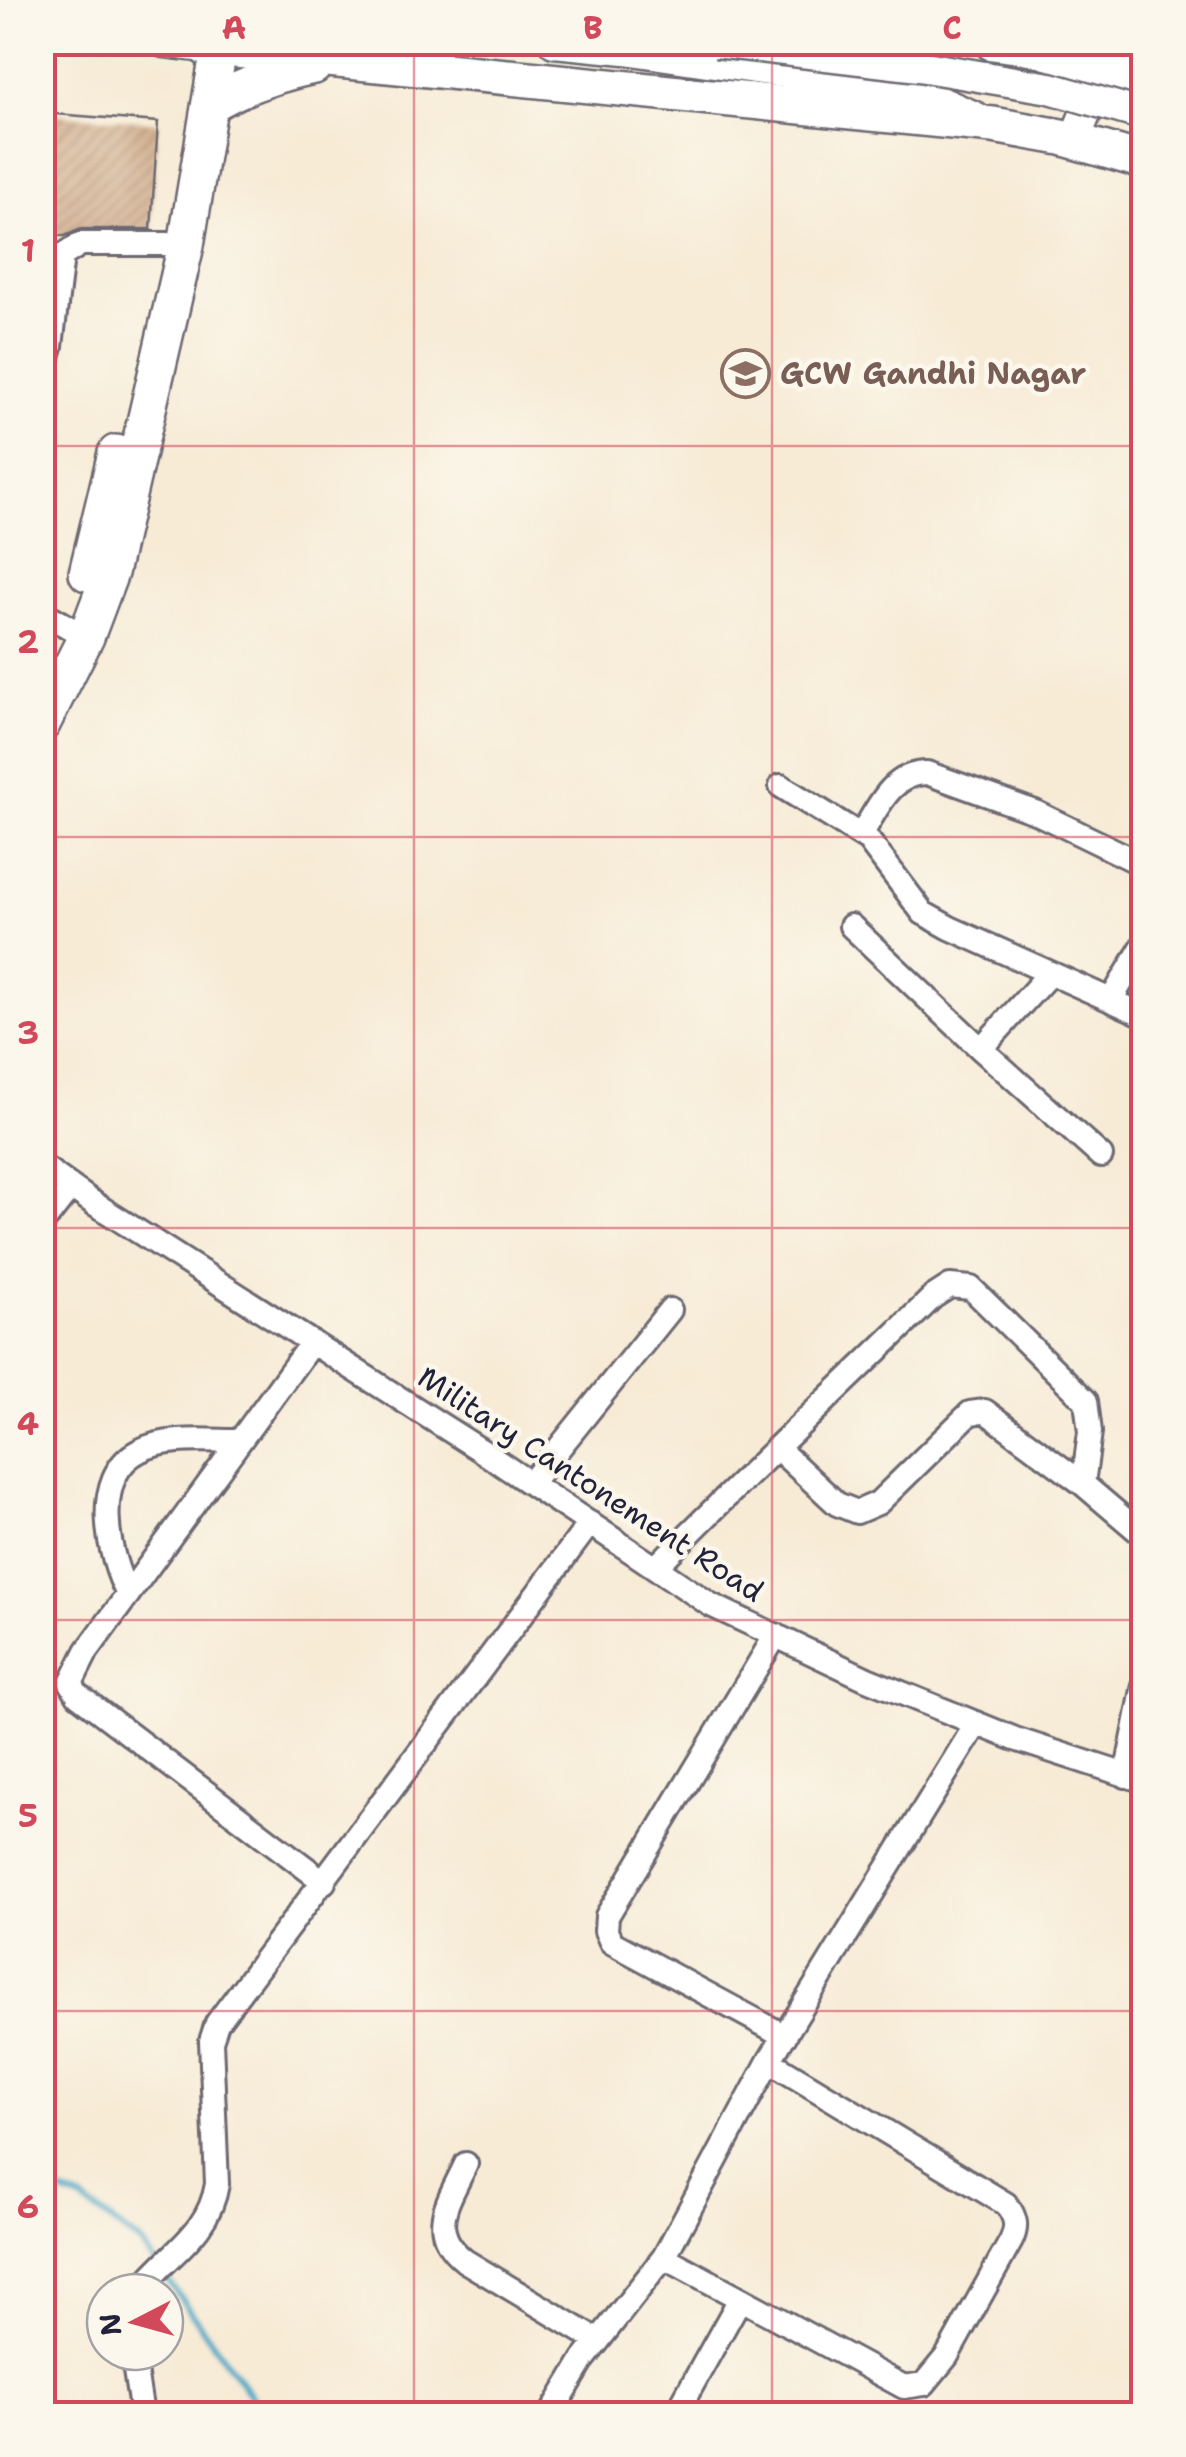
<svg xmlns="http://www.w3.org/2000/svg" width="1186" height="2457" font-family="'Shantell Sans',sans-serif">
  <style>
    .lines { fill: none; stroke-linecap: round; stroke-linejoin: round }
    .stream { stroke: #47a7c6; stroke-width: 6 }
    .building { fill: url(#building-hatch) }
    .minor-casing { stroke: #6d6871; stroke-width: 28 }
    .major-casing { stroke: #6d6871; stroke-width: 35 }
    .highway-casing { stroke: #6d6871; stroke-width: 40 }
    .minor { stroke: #fff; stroke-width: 22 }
    .major { stroke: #fff; stroke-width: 30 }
    .highway { stroke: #fff; stroke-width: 35 }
    .major-bridge-casing { stroke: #6d6871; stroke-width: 35; stroke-linecap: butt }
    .major-bridge { stroke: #fff; stroke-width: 30 }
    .grid { fill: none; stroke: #d1495b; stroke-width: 2.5; stroke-opacity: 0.55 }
    .labels { text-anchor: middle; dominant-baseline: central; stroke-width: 9; stroke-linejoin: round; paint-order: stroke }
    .education-label { font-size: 30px; font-weight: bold; fill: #785e54; stroke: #fbf7ec; text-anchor: start }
    .street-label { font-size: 30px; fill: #22223b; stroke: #fbf7ec }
    .neatline { fill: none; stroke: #d1495b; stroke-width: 4 }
    .grid-label { font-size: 32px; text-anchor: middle; font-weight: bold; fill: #d1495b }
  </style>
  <defs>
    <pattern id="building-hatch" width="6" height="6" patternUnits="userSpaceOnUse" patternTransform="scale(2.5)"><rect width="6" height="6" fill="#cea885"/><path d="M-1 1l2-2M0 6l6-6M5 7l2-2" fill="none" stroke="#a7886e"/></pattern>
  </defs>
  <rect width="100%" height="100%" fill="#fbf7ec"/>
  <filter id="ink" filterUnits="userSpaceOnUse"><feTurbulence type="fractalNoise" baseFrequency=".01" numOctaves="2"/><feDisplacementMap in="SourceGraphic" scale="20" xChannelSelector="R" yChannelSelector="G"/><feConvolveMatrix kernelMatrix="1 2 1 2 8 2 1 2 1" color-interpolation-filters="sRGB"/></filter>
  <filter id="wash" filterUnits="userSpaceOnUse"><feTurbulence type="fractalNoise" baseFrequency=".0048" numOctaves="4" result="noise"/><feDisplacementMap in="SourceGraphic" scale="40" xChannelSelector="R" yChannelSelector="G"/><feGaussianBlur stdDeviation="2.25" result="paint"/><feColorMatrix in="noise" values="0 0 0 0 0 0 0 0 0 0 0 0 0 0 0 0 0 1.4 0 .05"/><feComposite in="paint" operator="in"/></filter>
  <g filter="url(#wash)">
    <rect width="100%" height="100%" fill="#f7ebd6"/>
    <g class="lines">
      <path class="stream" d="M42 2185 83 2201 141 2243 264 2414"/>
    </g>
    <g id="blocks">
      <path class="building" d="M42 113 158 122 151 229H81L65 236 42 235Z"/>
    </g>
  </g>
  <g filter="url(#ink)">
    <use href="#blocks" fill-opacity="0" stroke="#6d6871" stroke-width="2.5"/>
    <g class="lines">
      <defs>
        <path id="minor" d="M42 379 51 346 62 256 81 244H168
          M42 612 86 637
          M781 786 868 840 923 913 950 928 1144 1015
          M861 835C878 808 891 773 927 773L1035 812 1144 865
          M851 926 981 1049 1101 1156
          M1111 1000 1144 944
          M981 1049 1050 973
          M42 1166 95 1204 482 1451 711 1605 867 1679 1015 1739 1144 1781
          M42 1224 71 1187
          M312 1342 87 1651 71 1683 78 1695 324 1882
          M778 1449 837 1504 857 1512 878 1503 970 1413 985 1411 1083 1484 1144 1536
          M531 1483 670 1310
          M656 1567C746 1475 841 1387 933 1297L950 1286 971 1288 1086 1401 1090 1432 1083 1484
          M128 1594C108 1557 90 1476 139 1451 167 1436 209 1441 240 1441
          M776 1635 607 1916 606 1931 611 1942 785 2036
          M1126 1776 1144 1685
          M466 2164C449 2201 425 2230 465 2261L598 2341
          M664 2257 769 2061 977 1723
          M138 2292C167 2254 209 2235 217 2184L211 2041 217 2023 590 1523
          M132 2352 142 2414
          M551 2414 584 2359 664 2257 904 2387 924 2384 947 2356 1011 2241C1018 2227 1016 2217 1006 2204L769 2061
          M676 2414 740 2299"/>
        <path id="major" d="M164 42 205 47
          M554 42 625 49 915 91 977 118
          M1074 141 1115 42"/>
        <path id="highway" d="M992 42 1032 47 1144 81
          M205 47 993 125 1061 137 1144 161
          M210 105C243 85 276 74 314 66
          M87 573 116 453
          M42 724 86 637 110 573 186 245 220 42"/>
      </defs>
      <use href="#minor" class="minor-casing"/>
      <use href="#major" class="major-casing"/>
      <use href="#highway" class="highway-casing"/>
      <use href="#minor" class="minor"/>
      <use href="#major" class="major"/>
      <use href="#highway" class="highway"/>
      <defs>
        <path id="major-bridge" d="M716 42 919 66 1050 88 1144 115"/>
      </defs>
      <use href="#major-bridge" class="major-bridge-casing"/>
      <use href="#major-bridge" class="major-bridge"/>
    </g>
  </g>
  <path class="grid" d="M414 42V2414M772 42V2414M42 446H1144M42 837H1144M42 1228H1144M42 1620H1144M42 2011H1144"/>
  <defs>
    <symbol id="university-ring" viewBox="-11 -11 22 22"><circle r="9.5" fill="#fbf7ec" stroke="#8d6e63" stroke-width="1.5"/><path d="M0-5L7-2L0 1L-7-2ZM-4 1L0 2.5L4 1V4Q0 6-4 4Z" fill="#8d6e63"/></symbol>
  </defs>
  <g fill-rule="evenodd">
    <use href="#university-ring" x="718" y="346" width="55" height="55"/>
  </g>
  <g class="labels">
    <g class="education-label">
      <text x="780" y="373">GCW Gandhi Nagar</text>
    </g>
    <g class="street-label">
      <text transform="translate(591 1484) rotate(33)">Military Cantonement Road</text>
    </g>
  </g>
  <rect width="1186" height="2457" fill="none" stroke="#fbf7ec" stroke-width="110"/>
  <g transform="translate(135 2322) rotate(264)"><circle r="48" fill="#fbf7ec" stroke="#a4a2a5" stroke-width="2.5"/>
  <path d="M0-8L18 38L0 25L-18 38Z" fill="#d1495b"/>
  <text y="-15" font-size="28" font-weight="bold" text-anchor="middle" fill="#22223b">N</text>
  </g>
  <rect x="55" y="55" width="1076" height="2347" class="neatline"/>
  <g class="grid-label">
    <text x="234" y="39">A</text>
    <text x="593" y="39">B</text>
    <text x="952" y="39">C</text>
    <text x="28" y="262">1</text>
    <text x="28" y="653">2</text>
    <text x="28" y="1044">3</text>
    <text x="28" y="1435">4</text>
    <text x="28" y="1827">5</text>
    <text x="28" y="2218">6</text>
  </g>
</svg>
